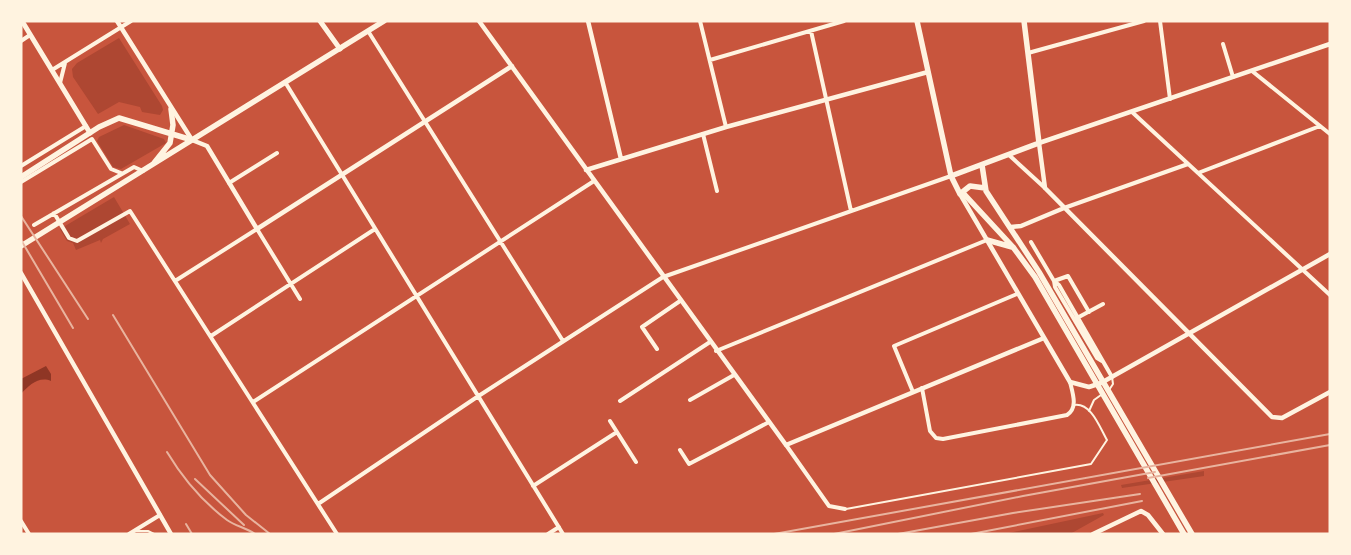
<svg xmlns="http://www.w3.org/2000/svg" width="1351" height="555" font-family="Raleway,sans-serif">
  <style>
    .green { fill: #ae4732 }
    .water { fill: #8f3625 }
    .lines { fill: none; stroke-linecap: round; stroke-linejoin: round }
    .service { stroke: #fff3e0; stroke-width: 2 }
    .minor { stroke: #fff3e0; stroke-width: 4 }
    .tertiary { stroke: #fff3e0; stroke-width: 4.5 }
    .secondary { stroke: #fff3e0; stroke-width: 5 }
    .primary { stroke: #fff3e0; stroke-width: 5.5 }
    .rail { stroke: #e9b49f; stroke-width: 2 }
  </style>
  <rect width="100%" height="100%" fill="#c8553d"/>
  <path class="green" d="M119 38 162 106 163 110 160 115 142 112 140 107 119 102 98 114 73 77 72 69 77 63Z
    M124 125 164 139 166 143 121 169 113 167 97 141 99 137Z
    M114 197 130 224 103 239 101 243 100 240 76 250 73 243 67 241 60 229Z
    M1204 471V476L1122 488 1121 485Z
    M1103 513 1104 515 1070 534H1004Z"/>
  <path class="water" d="M46 366 51 374V381C39 376 29 385 21 394V379Z"/>
  <g class="lines">
    <path class="service" d="M1109 390 1113 384 1112 377
      M1089 411 1094 400 1101 395
      M846 509 1091 464 1107 440C1100 428 1091 402 1074 405
      M136 531H148L154 534"/>
    <path class="minor" d="M700 21 726 127
      M1160 21 1170 99
      M368 31 563 341
      M811 31 851 211
      M21 41 30 35
      M1223 44 1233 77
      M1028 53 1144 21
      M710 60 844 21
      M52 70 131 21
      M1252 71 1330 134
      M285 82 563 534
      M60 83 65 63
      M1132 112 1330 295
      M703 134 717 191
      M1009 155 1045 188
      M21 166 86 126
      M1198 173 1320 126
      M21 182 92 139 111 169 121 173
      M229 183 277 153
      M1064 208 1188 164
      M54 213 69 238 77 241 130 211 337 534
      M34 225 134 167 143 171
      M1031 242 1054 281 1059 285 1112 377
      M175 281 257 229 300 299
      M1054 281 1055 287 1097 358 1102 361
      M1054 281 1068 276 1089 312
      M1077 318 1103 304
      M211 336 375 229
      M657 349 642 327 680 301
      M716 351 987 240
      M922 388 930 431 936 438 943 439 1067 415C1078 408 1073 394 1070 382
      M913 392 894 346 1017 294
      M690 400 734 375
      M620 401 710 342
      M253 402 594 181
      M610 421 636 462
      M786 445 829 506 845 509
      M680 450 689 464 769 422
      M533 486 617 432
      M318 504 477 397 663 277 951 176
      M21 521 29 534
      M129 534 160 515
      M548 534 559 527"/>
    <path class="tertiary" d="M117 21 192 140 207 146 257 229 512 66
      M479 21 786 445 1044 338
      M588 21 621 159
      M1330 44 1039 143 1045 188 1272 417 1282 418 1330 392
      M586 170 726 127 928 72
      M960 194 1070 382 1089 387 1101 383 1330 254
      M1011 227 1021 226 1064 208
      M21 273 171 534
      M1093 534 1141 511 1148 515 1163 534"/>
    <path class="secondary" d="M22 21 90 133
      M320 21 340 49"/>
    <path class="primary" d="M917 21 951 176 960 194 965 195 1013 247 1035 277 1184 534
      M154 163 170 143 173 125 171 109
      M982 165 986 191 1039 272 1192 534
      M951 176 1039 143 1024 21
      M21 177 99 127 119 118 192 140
      M960 194 970 186 985 188
      M987 240 1012 247
      M21 246 384 21"/>
    <path class="rail" d="M21 216 88 319
      M21 240 73 328
      M113 315 210 475 246 515 270 534
      M167 452C182 477 203 502 227 520 235 526 247 528 255 534
      M1148 478 1330 445
      M195 479 244 525
      M186 524 192 534
      M774 534 1330 434
      M834 534 1023 496 1155 472
      M898 534 1013 513 1140 494
      M971 534 1142 501"/>
  </g>
  <rect width="1351" height="555" fill="none" stroke="#fff3e0" stroke-width="45"/>
</svg>
